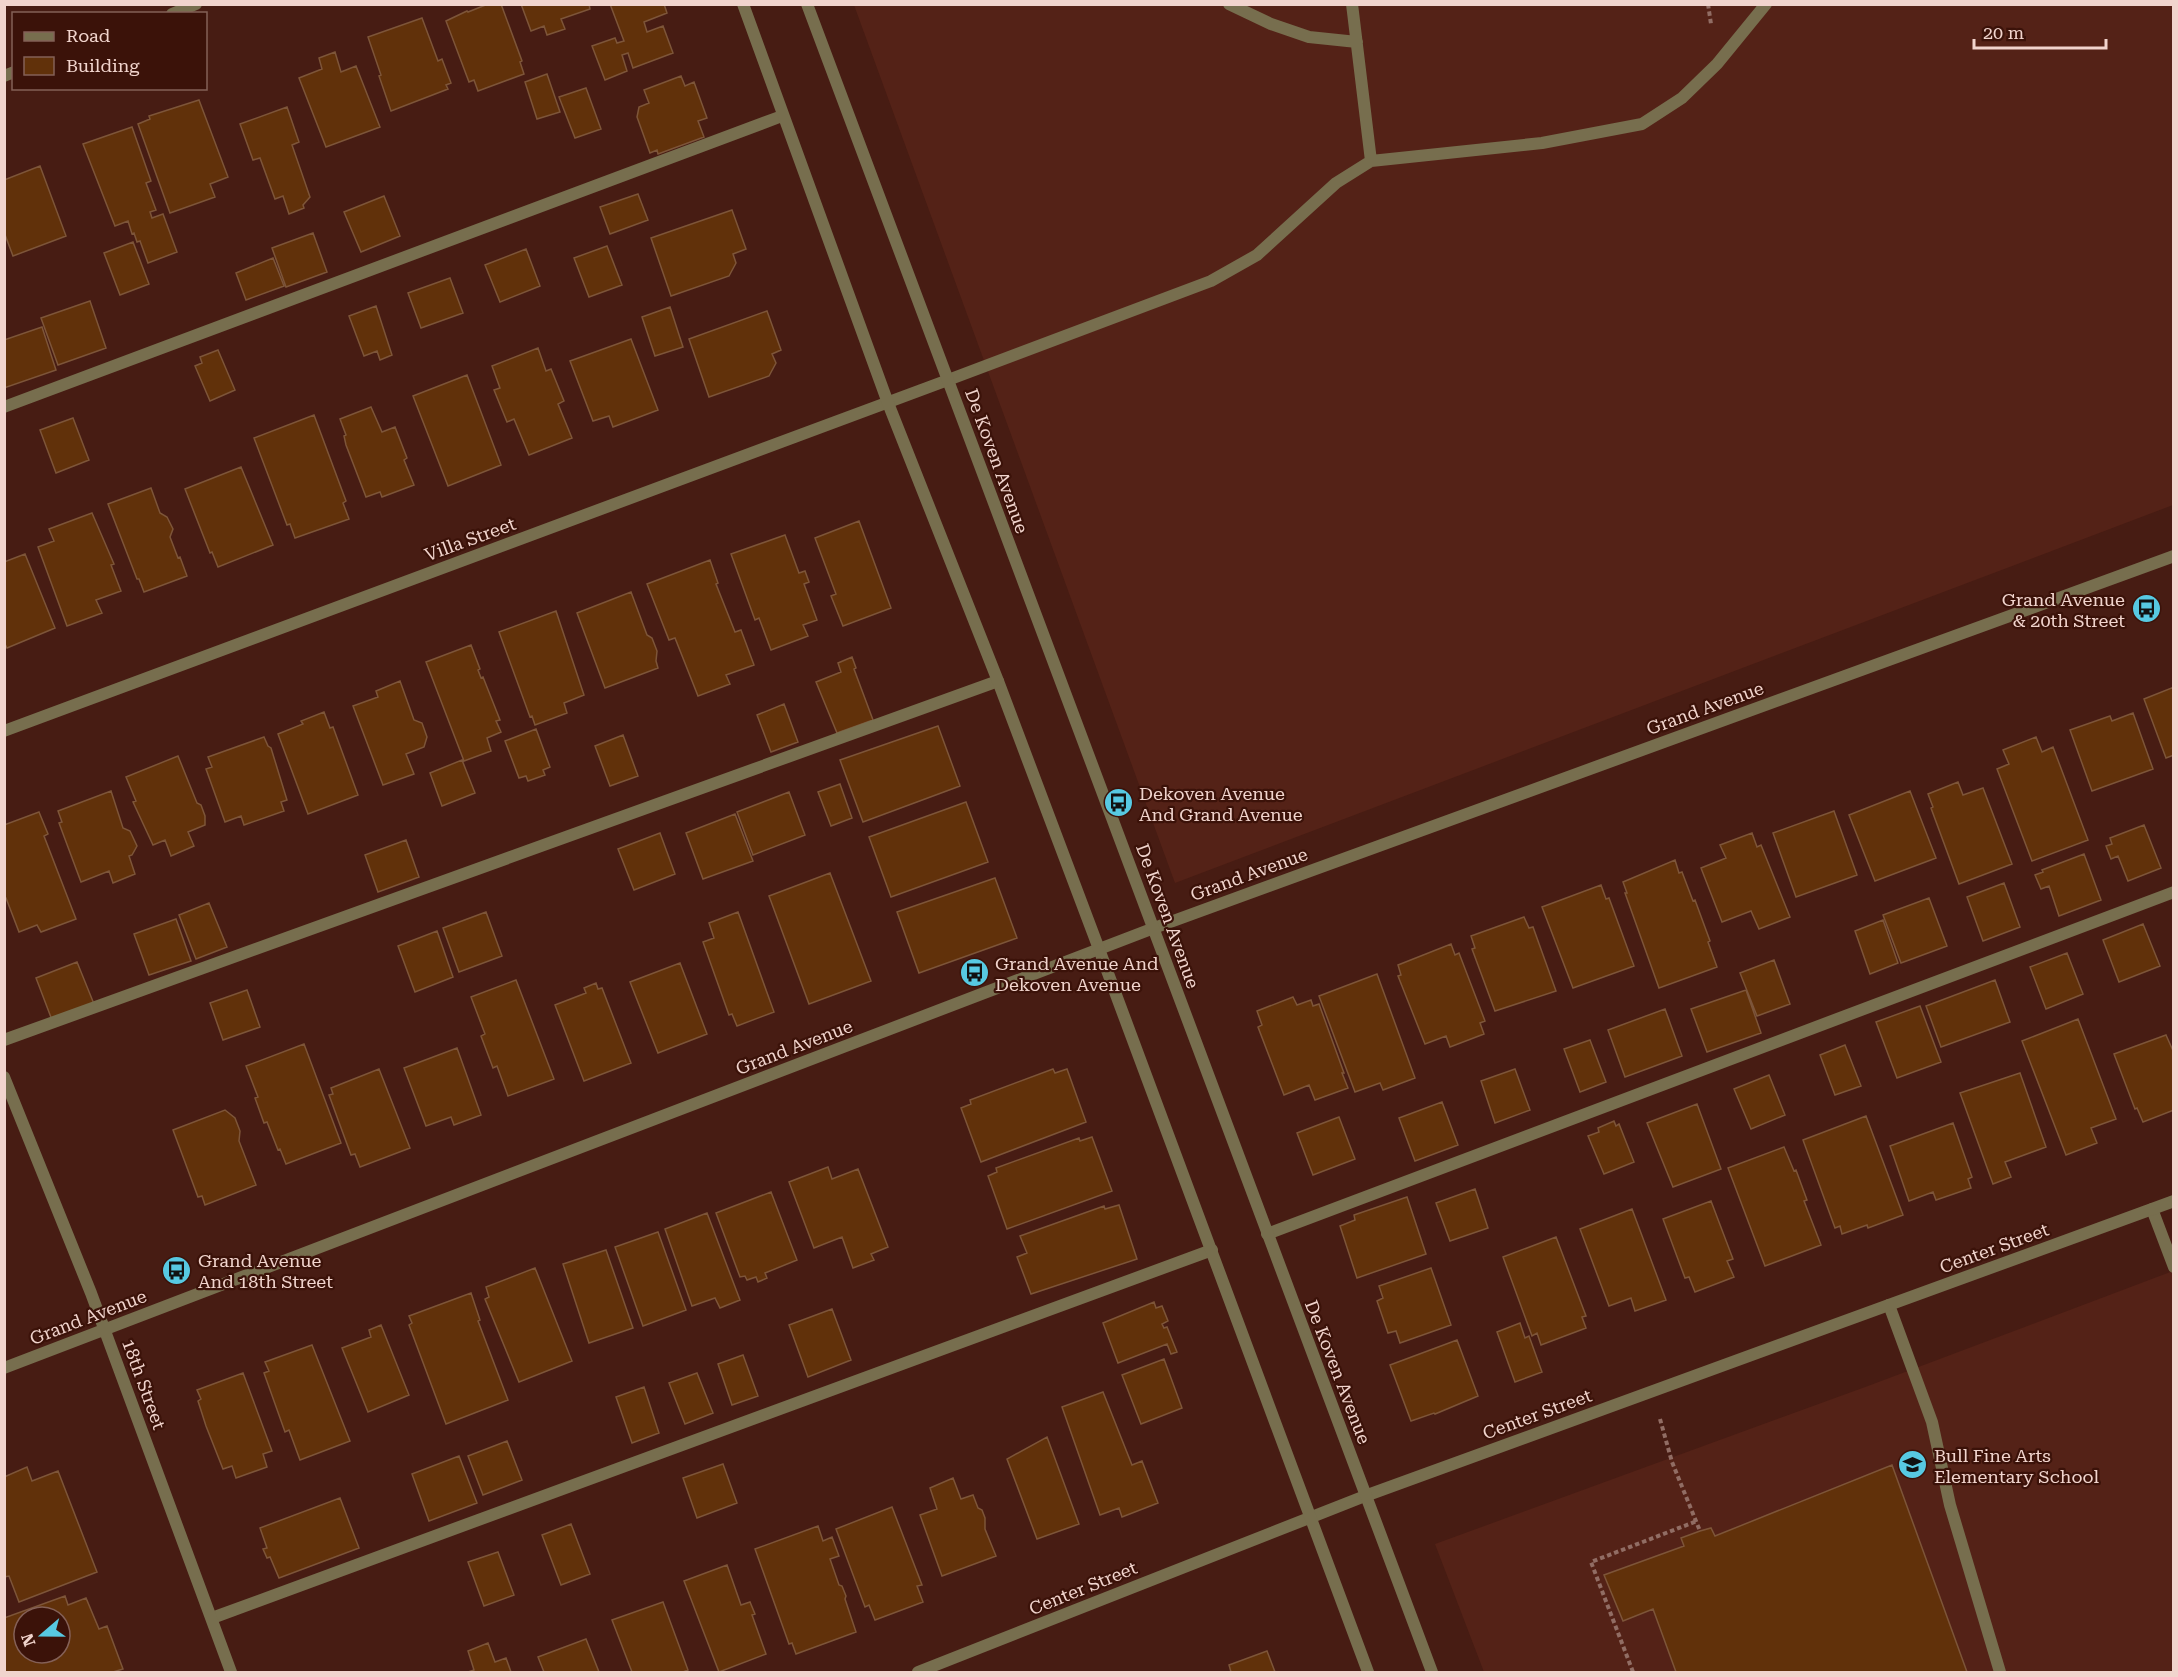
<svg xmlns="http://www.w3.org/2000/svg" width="2178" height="1677" font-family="'Roboto Serif',serif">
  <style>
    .built { fill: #542217 }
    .building { fill: #61310a; stroke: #7d5539; stroke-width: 1.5; fill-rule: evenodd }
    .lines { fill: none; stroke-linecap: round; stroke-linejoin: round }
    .path { stroke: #916d64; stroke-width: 4; stroke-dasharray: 4.5 3; stroke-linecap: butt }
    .service { stroke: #776e4e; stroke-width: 12 }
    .minor { stroke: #776e4e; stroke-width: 12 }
    .tertiary { stroke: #776e4e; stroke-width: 12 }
    .labels { text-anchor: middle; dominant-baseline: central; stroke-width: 4.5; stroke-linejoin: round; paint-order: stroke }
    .street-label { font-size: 18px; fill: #f1d4cd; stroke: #3b1209 }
    .poi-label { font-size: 18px; fill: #f1d4cd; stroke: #3b1209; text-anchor: start }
  </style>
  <rect width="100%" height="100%" fill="#471c13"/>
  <path class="built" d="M854 5H2173V505L1175 883Z
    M2173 1271V1672H1484L1435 1544 1868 1386Z"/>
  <path class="building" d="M488 4H501L522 61 520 62 524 74 478 91 474 80 469 82 446 21 467 11 468 12Z
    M521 4H589L590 9 561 19 565 29 547 35 544 26 531 31Z
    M610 4H664L667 13 644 22 647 32 663 26 673 53 633 68 628 53 622 55 627 71 605 80 592 46 615 38 617 43 624 41Z
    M422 18 438 61 442 59 451 83 446 85 448 89 391 111 379 76 381 75 368 37Z
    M335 52 341 72 356 66 380 127 326 147 299 78 322 69 319 58Z
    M547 74 560 112 537 119 525 82Z
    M681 76 685 86 694 82 707 118 698 121 704 137 658 154 657 150 650 153 637 117 639 107 649 103 644 90Z
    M586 88 601 129 575 138 559 97Z
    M199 100 228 177 210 184 215 197 170 213 138 124 150 119 149 116Z
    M287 107 299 142 292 145 310 197 303 205 304 208 289 214 283 196 275 199 260 158 253 160 240 124Z
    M132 127 151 181 146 183 156 210 150 212 152 218 163 214 177 252 148 263 140 241 137 242 134 233 132 234 128 221 115 226 83 144Z
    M40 166 66 236 13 256 4 232V180Z
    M638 194 648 220 610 234 600 207Z
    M384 196 400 236 361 252 344 212Z
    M732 210 746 249 733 254 736 263 729 276 671 296 651 238Z
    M313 233 327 272 286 287 272 248Z
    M133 242 149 284 120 295 104 253Z
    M607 246 622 285 589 297 574 258Z
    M526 249 540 286 500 302 485 265Z
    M273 258 284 286 246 300 236 273Z
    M450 278 463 313 421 328 408 293Z
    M90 301 106 348 58 365 41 318Z
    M376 306 392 355 380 360 377 351 364 356 349 316Z
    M670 307 683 347 655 356 642 317Z
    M767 311 781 350 772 354 776 363 769 376 709 397 689 339Z
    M42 327 56 370 4 388V340Z
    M631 339 658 410 613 427 609 416 593 421 570 361Z
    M538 348 546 371 551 369 564 401 558 404 572 438 529 455 514 419 507 422 494 390 500 388 492 366Z
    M218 350 235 390 210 401 195 366 202 363 200 357Z
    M467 375 501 465 448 486 413 396Z
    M371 407 382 432 395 427 407 458 404 460 414 485 382 497 380 492 366 497 346 445 344 436 346 435 340 419Z
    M314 415 346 501 343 503 349 519 295 538 290 524 287 525 254 438Z
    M73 418 89 460 56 473 40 430Z
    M241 467 273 545 218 567 212 552 210 553 185 489Z
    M151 488 160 513 167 517 173 529 170 537 178 558 180 557 187 576 144 592 139 579H137L108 504Z
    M92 513 114 564 111 565 121 591 96 600 102 613 67 626 38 547 54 541 49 529Z
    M859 521 891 608 843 626 831 596 836 594 815 538Z
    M785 535 799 573 805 571 809 582 804 584 817 620 803 625 808 636 771 650 759 618 755 620 731 554Z
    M25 554 55 628 7 648 4 642V562Z
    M710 560 718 583 716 584 735 632 741 630 754 665 726 675 730 684 698 696 675 638 669 640 647 584Z
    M631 592 647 635 652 638 657 651 656 661 658 668 605 688 577 613Z
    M556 611 584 695 564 703 567 713 535 725 532 716 530 717 499 632Z
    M471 645 480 669 478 670 481 678 483 677 500 720 496 721 501 732 487 738 491 751 464 761 426 662Z
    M852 657 856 668 854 669 873 720 837 733 816 682 841 672 838 663Z
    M400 681 414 720 422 723 427 737 424 747 406 754 414 774 383 785 353 706 378 697 376 691Z
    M2174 687V755L2166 758 2144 699Z
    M784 704 798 742 771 752 757 715Z
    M324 712 330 728 333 727 358 795 308 814 278 734 303 724 301 721Z
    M2133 713 2153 769 2092 791 2070 730 2110 716 2112 721Z
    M938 726 960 786 863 822 840 760Z
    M536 729 550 767 543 770 545 775 528 781 526 776 519 778 505 741Z
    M623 735 638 776 610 786 595 746Z
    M264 737 268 746 271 748 287 800 281 802 284 811 244 825 241 816 225 822 206 769 212 767 208 757Z
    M2036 737 2042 752 2053 747 2088 840 2032 861 1997 769 2009 764 2003 750Z
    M178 756 197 803 201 805 205 816V825L188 832 194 846 171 856 165 840 153 845 133 802 136 801 126 777Z
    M462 760 475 793 442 806 430 773Z
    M1958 782 1963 795 1983 788 2012 864 1959 884 1931 808 1933 807 1928 794Z
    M840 784 852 818 831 826 818 792Z
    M111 791 123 828 130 831 137 846 132 855 129 856 135 874 113 883 109 871 81 882 59 823 62 822 58 811Z
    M1910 791 1936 858 1875 881 1849 815Z
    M789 792 805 835 753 855 737 812Z
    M966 802 988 862 891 897 869 837Z
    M1834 811 1857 875 1796 897 1773 833Z
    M39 812 48 834 44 836 76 919 41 932 37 925 19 932 6 898H4V825Z
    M735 814 753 861 703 879 686 833Z
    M2144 825 2161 868 2128 881 2118 856 2111 859 2106 846 2112 844 2110 838Z
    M660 833 675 874 634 890 618 849Z
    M1752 833 1757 847 1761 845 1790 917 1759 929 1751 911 1722 922 1701 868 1726 858 1720 845Z
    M406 840 419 877 378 892 365 855Z
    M2084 854 2101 900 2059 916 2049 886 2041 889 2035 875 2043 872 2042 870Z
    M1675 860 1679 873 1682 872 1693 901 1695 900 1710 941 1708 942 1717 967 1659 988 1625 893H1627L1623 882Z
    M830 873 871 981 809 1004 769 896Z
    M995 878 1017 938 919 973 897 912Z
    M2004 883 2020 927 1983 941 1967 897Z
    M1601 885 1606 899 1609 898 1634 966 1573 988 1542 907Z
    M1929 898 1947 946 1901 963 1883 915Z
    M209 903 227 947 196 959 179 915Z
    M486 912 502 956 459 972 443 928Z
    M738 912 774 1012 737 1026 732 1014 729 1015 703 942 714 938 709 923Z
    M1524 917 1529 928 1533 927 1556 991 1495 1011 1472 949 1475 948 1471 936Z
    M176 919 191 961 149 975 134 934Z
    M1883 920 1898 963 1870 974 1855 931Z
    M2143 924 2160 966 2119 982 2103 940Z
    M437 931 453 977 415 992 398 946Z
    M1451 944 1455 955 1459 953 1485 1021 1480 1023 1484 1034 1450 1047 1446 1036 1425 1044 1398 976 1401 975 1398 965Z
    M2067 953 2083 994 2046 1009 2030 967Z
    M1774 960 1790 1004 1757 1016 1740 973Z
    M77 962 94 1004 52 1020 36 978Z
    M680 963 707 1034 658 1053 630 982Z
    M1377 974 1415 1078 1383 1090 1380 1083 1355 1092 1319 996Z
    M516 980 554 1079 508 1096 497 1066 493 1068 481 1036 485 1034 471 997Z
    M1995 980 2010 1022 1941 1047 1926 1006Z
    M596 983 598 989 602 988 631 1063 584 1081 555 1005 586 993 584 988Z
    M247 990 260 1027 223 1040 210 1003Z
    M1746 990 1761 1033 1707 1052 1691 1009Z
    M1293 997 1297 1005 1311 1000 1313 1006 1319 1004 1344 1073H1342L1348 1088 1315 1100 1309 1085 1284 1095 1258 1027 1262 1025 1257 1011Z
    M1920 1006 1941 1062 1897 1078 1876 1022Z
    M1665 1009 1682 1056 1625 1077 1608 1030Z
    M2078 1019 2116 1119 2091 1128 2097 1143 2066 1155 2022 1041Z
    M2166 1035 2174 1053V1110L2143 1122 2137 1108 2135 1109 2114 1054Z
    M1590 1040 1606 1082 1580 1092 1564 1049Z
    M304 1044 341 1143 286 1164 280 1149 278 1150 267 1122 264 1123 255 1098 258 1097 246 1066Z
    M1845 1045 1861 1086 1835 1095 1820 1055Z
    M457 1048 481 1115 454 1125 451 1117 426 1126 404 1068Z
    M379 1069 410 1148 360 1167 355 1154 351 1155 329 1095 333 1094 331 1088Z
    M1053 1069 1055 1073 1067 1069 1086 1122 981 1162 961 1108 971 1104 970 1100Z
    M1515 1069 1530 1110 1495 1123 1481 1081Z
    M2020 1073 2046 1147 2005 1162 2011 1177 1993 1184 1960 1093Z
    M1769 1075 1785 1115 1751 1129 1734 1089Z
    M1442 1102 1458 1145 1415 1161 1399 1118Z
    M1697 1104 1721 1169 1673 1187 1647 1123Z
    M225 1110 235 1118 240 1131 239 1141 256 1185 205 1205 202 1196 198 1197 173 1130Z
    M1866 1116 1903 1215 1868 1228 1867 1225 1842 1234 1840 1226 1835 1228 1803 1140Z
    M1339 1117 1355 1159 1313 1175 1297 1133Z
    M1614 1121 1616 1126 1619 1124 1634 1162 1604 1174 1588 1136 1599 1132 1598 1128Z
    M1953 1123 1972 1177 1968 1179 1971 1188 1936 1200 1933 1192 1909 1201 1890 1146Z
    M1092 1137 1112 1191 1007 1229 988 1176 997 1172 996 1168 1079 1138 1080 1141Z
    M1784 1147 1794 1171 1796 1170 1807 1200 1804 1201 1821 1245 1765 1266 1728 1168Z
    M828 1167 832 1179 858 1169 888 1247 871 1254 874 1260 853 1268 842 1237 814 1248 789 1182Z
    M1475 1189 1488 1228 1450 1241 1436 1203Z
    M771 1192 797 1260 765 1273 767 1278 758 1282 756 1277 747 1280 745 1276 740 1277 716 1213Z
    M1407 1197 1426 1254 1357 1278 1340 1226 1355 1220 1354 1215Z
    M1711 1201 1733 1259 1727 1261 1734 1277 1695 1292 1689 1277 1685 1278 1663 1219Z
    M1119 1205 1137 1259 1031 1294 1017 1257 1027 1253 1020 1236 1104 1206 1105 1209Z
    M1632 1209 1666 1300 1635 1311 1631 1298 1609 1306 1580 1229Z
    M707 1213 740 1300 720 1308 715 1298 692 1306 665 1229Z
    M658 1232 686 1310 643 1326 615 1247Z
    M1556 1237 1586 1316 1582 1317 1586 1328 1541 1345 1537 1333 1532 1336 1503 1257Z
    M606 1250 633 1328 589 1343 563 1264Z
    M535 1268 572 1361 519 1382 485 1299 489 1297 486 1287Z
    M1431 1268 1451 1325 1400 1343 1396 1331 1388 1333 1377 1301 1383 1298 1379 1286Z
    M471 1293 480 1320 478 1321 508 1400 446 1424 409 1325 412 1323 409 1316Z
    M1154 1302 1156 1308 1162 1306 1168 1321 1162 1324 1164 1328 1167 1327 1177 1352 1171 1354 1167 1344 1118 1363 1103 1323Z
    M832 1309 851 1360 808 1377 789 1325Z
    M1520 1323 1525 1338 1529 1336 1542 1372 1515 1382 1497 1332Z
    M381 1325 409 1395 368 1412 342 1348 371 1337 369 1330Z
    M1457 1340 1478 1396 1435 1414 1434 1413 1411 1421 1390 1365Z
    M312 1345 350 1441 300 1460 289 1430 285 1432 264 1373 269 1371 265 1362Z
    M743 1355 758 1396 732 1405 718 1364Z
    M1164 1359 1182 1408 1141 1424 1122 1375Z
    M243 1373 272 1451 263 1454 267 1467 236 1478 232 1466 223 1469 206 1426 198 1401 201 1399 197 1390Z
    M697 1373 713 1413 685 1424 669 1383Z
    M644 1387 659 1433 632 1443 616 1397Z
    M1103 1392 1132 1465 1142 1461 1158 1503 1122 1517 1119 1508 1100 1515 1062 1407Z
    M1047 1437 1079 1524 1037 1539 1007 1459Z
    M507 1441 522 1480 483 1495 468 1456Z
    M459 1456 477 1503 429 1521 412 1474Z
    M723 1464 737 1503 697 1518 683 1478Z
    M1892 1465 1967 1672H1676L1653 1609 1623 1621 1604 1575 1684 1546 1681 1538 1700 1531 1711 1528 1715 1536Z
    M27 1467 32 1481 58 1471 97 1572 19 1602 9 1576 4 1577V1477Z
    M953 1478 961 1499 973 1495 978 1508 982 1510 985 1518V1529L996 1556 942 1576 920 1515 937 1509 930 1488Z
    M340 1498 359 1548 279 1578 270 1557 267 1558 263 1549 267 1548 260 1528Z
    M892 1507 922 1585 917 1586 923 1602 875 1620 869 1605 865 1607 836 1529Z
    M571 1524 590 1574 561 1585 542 1535Z
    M818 1526 823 1541 832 1537 839 1556 830 1559 839 1585 842 1586 846 1596 845 1599 856 1632 796 1654 792 1643 789 1644 755 1549Z
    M498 1552 514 1595 484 1606 468 1562Z
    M727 1565 741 1605 750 1602 755 1614 752 1615 766 1654 719 1672 684 1581Z
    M65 1596 68 1605 86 1598 99 1629 107 1626 123 1669 113 1672H4V1618ZM24 1617H60V1653H24Z
    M663 1602 688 1670 683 1672H632L612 1620Z
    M586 1639 599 1672H544L538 1657Z
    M488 1643 495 1662 506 1658 511 1672H468L474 1670 468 1651Z
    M1267 1651 1275 1672H1231L1229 1665Z"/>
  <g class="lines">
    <path class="path" d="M1708 4 1711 24
      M1660 1419 1672 1462 1700 1531
      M1633 1672 1591 1562 1697 1521"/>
    <path class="service" d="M1229 4 1271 24 1309 37 1357 42
      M1352 4 1371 161
      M948 380 1211 281 1257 255 1336 183 1371 161 1542 143 1642 124 1682 98 1717 64 1766 4
      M4 407 782 116
      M4 1040 998 681
      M2152 1209 2174 1267
      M1267 1234 2174 892
      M1889 1305 1932 1422 1950 1505 2000 1672
      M212 1618 1212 1250"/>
    <path class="minor" d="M172 14 196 4
      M4 76 14 72
      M4 731 948 380
      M4 1077 91 1293 231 1672
      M4 1368 1154 928 2174 556
      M918 1672 1365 1496 2174 1201"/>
    <path class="tertiary" d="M743 4 888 403 998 681 1099 949 1368 1672
      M807 4 1432 1672"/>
  </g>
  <defs>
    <symbol id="bus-disc" viewBox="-11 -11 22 22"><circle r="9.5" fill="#57c9e2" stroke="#3b1209"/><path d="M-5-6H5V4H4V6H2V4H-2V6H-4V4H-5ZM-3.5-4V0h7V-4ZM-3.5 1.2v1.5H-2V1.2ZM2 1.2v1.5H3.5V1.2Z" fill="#111"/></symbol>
    <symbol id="school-disc" viewBox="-11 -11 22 22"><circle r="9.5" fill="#57c9e2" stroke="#3b1209"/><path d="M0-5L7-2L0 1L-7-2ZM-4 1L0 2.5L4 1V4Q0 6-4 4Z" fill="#111"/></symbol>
  </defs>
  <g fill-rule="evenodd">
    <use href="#bus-disc" x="2130" y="592" width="33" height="33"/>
    <use href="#bus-disc" x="1102" y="786" width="33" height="33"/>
    <use href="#bus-disc" x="958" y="956" width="33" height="33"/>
    <use href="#bus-disc" x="160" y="1254" width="33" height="33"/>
    <use href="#school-disc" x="1896" y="1448" width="33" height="33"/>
  </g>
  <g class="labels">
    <g class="street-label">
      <text transform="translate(997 461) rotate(70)">De Koven Avenue</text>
      <text transform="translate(470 539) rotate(-20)">Villa Street</text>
      <text transform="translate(1705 708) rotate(-20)">Grand Avenue</text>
      <text transform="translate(1249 874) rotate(-20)">Grand Avenue</text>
      <text transform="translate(1168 916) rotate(70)">De Koven Avenue</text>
      <text transform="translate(794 1047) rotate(-21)">Grand Avenue</text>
      <text transform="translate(1994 1248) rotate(-20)">Center Street</text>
      <text transform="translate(88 1317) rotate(-21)">Grand Avenue</text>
      <text transform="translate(1338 1372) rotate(69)">De Koven Avenue</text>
      <text transform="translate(144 1384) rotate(70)">18th Street</text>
      <text transform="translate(1537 1414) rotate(-20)">Center Street</text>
      <text transform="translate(1083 1588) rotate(-22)">Center Street</text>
    </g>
    <g class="poi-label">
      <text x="2125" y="599" text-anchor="end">Grand Avenue<tspan x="2125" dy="21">&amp; 20th Street</tspan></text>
      <text x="1139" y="793">Dekoven Avenue<tspan x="1139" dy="21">And Grand Avenue</tspan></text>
      <text x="995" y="963">Grand Avenue And<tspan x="995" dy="21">Dekoven Avenue</tspan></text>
      <text x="198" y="1260">Grand Avenue<tspan x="198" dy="21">And 18th Street</tspan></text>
      <text x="1934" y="1455">Bull Fine Arts<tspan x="1934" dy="21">Elementary School</tspan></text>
    </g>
  </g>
  <rect width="2178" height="1677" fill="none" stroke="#f1d4cd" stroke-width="12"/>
  <rect x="12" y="12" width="195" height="78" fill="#3b1209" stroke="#846057" stroke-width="1.5"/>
  <rect x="24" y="32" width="30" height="9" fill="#776e4e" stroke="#846057" stroke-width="1.5"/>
  <text x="66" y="42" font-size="18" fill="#f1d4cd">Road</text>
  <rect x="24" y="57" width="30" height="18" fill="#61310a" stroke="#846057" stroke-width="1.5"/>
  <text x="66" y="72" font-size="18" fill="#f1d4cd">Building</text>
  <g transform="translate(42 1635) rotate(250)"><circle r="28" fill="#3b1209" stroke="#846057" stroke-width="1.5"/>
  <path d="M0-4.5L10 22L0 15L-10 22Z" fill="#57c9e2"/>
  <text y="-9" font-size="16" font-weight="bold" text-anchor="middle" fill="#f1d4cd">N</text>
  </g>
  <path d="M1974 39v9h132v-9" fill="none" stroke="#f1d4cd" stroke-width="3"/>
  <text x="1983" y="39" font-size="18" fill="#f1d4cd" stroke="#3b1209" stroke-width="4.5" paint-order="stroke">20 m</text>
</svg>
